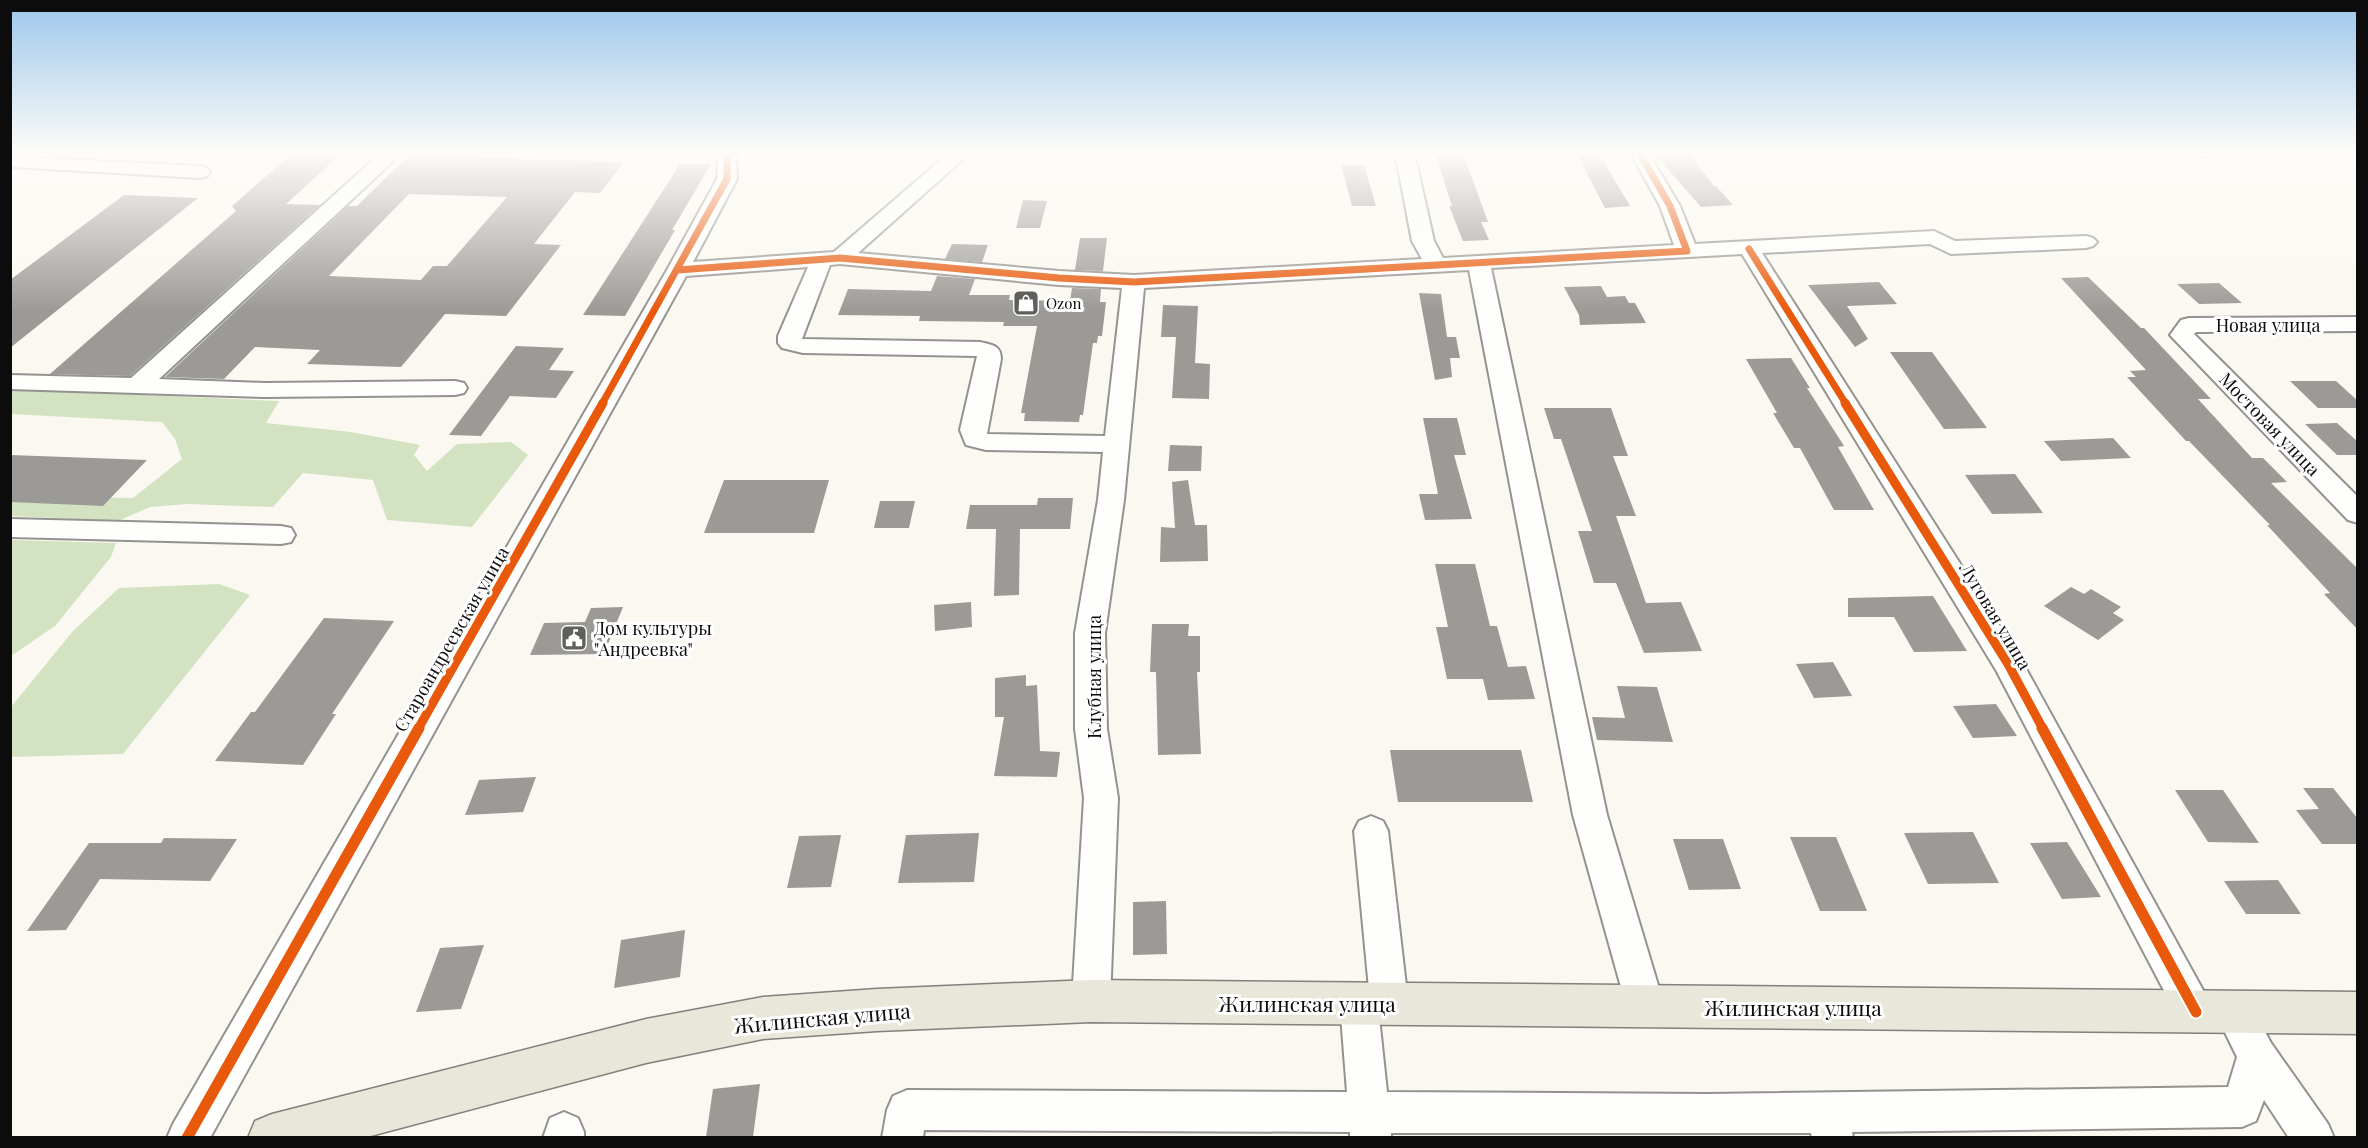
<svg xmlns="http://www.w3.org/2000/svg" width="2368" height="1148" font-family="'Playfair Display',serif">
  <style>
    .forest { fill: #d3e3c2 }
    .building { fill: #9c9a96; fill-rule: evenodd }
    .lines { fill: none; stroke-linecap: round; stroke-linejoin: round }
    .minor-casing { stroke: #93928f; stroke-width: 4 }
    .major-casing { stroke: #80807c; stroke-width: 3 }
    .minor { fill: #fefefd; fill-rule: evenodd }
    .major { fill: #e9e6da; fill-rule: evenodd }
    .cycleway-far2-casing { stroke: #fff; stroke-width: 10 }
    .cycleway-far1-casing { stroke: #fff; stroke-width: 13 }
    .cycleway-casing { stroke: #fff; stroke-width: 15 }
    .cycleway-far2 { stroke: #e8590c; stroke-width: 7 }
    .cycleway-far1 { stroke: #e8590c; stroke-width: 9 }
    .cycleway { stroke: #e8590c; stroke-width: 11 }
    .labels { text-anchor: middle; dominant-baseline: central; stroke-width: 6; stroke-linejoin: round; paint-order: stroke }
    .far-poi-label { font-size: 15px; fill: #0c0c0c; stroke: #fff; text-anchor: start }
    .street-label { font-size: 18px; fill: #0c0c0c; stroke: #fff }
    .poi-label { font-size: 18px; fill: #0c0c0c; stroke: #fff; text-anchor: start }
    .near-street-label { font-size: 21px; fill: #0c0c0c; stroke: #fff }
  </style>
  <rect width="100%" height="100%" fill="#faf8f0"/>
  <path class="forest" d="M11 389 279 401 266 423 351 432 420 445 414 455 427 471 457 444 511 442 528 455 472 527 387 520 373 480 303 473 273 507 187 504 150 507 118 521 11 516V496L133 498 182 459 175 439 162 422 11 414Z
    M11 540 116 543 111 557 55 626 11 656Z
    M219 584 250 595 123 754 11 757V707L73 631 119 588Z"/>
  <path class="building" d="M294 152H343L286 204 320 205 130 376 50 374 236 211 232 206Z
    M1576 152H1598L1630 206 1605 208Z
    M1653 152H1687L1714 186H1716L1733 205 1701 207Z
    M409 155 624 162 600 193 575 192 534 244 561 245 506 316 445 314 401 367 307 364 320 350 255 347 224 379 165 377 348 206H357ZM409 194 507 197 447 266H433L421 280 329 276Z
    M1436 156H1464L1488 222H1481L1489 240 1463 241 1449 206H1452Z
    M680 164H711L672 230H675L625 316 583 315Z
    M1341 165H1364L1376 206H1352Z
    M124 195 198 198 10 348V280Z
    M1023 200 1047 201 1040 228H1016Z
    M1080 238H1107L1103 271 1075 270Z
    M952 244 988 245 982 262 945 259Z
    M937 276 975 279 969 295H1010L1009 300 1070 301 1072 288 1101 289 1100 302H1106L1102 336H1098L1097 343H1093L1083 415H1080L1079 422 1024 421 1025 413H1021L1037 326H1003L1004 322 919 321 920 316 838 315 848 289 931 291Z
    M2088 277 2141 328H2144L2211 399H2198L2252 458H2263L2287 482 2271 483 2358 569V630L2324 594 2330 593 2267 525H2270L2189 441H2186L2127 377H2136L2130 371 2146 370 2061 278Z
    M1879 282 1897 304 1847 306 1868 339 1855 347 1808 285Z
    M2219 283 2242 303 2199 304 2177 284Z
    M1601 286 1607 297 1625 296 1629 303H1635L1646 323 1580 325 1579 315 1564 287Z
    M1419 293 1441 294 1447 337H1456L1460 358H1450L1452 377 1435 380Z
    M1163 305 1198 306 1195 363 1210 364 1209 399 1172 398 1176 337H1161Z
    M516 346 564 348 549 370 574 371 556 398 510 396 481 436 449 435Z
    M1890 352H1932L1987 428 1944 429Z
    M1791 358 1810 388H1807L1844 446 1838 447 1874 510H1834L1800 448H1794L1773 413H1777L1746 359Z
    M2290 381H2336L2358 401V408H2318Z
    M1544 408H1611L1628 456H1613L1636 516H1616L1646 603 1681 602 1702 651 1644 653 1616 583H1594L1578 531H1592L1561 439H1554Z
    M1423 418H1457L1466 455H1454L1472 519 1425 520 1419 494H1438Z
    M2337 423 2358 442V455H2337L2305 424Z
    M2113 438 2131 458 2061 461 2044 441Z
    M1170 445 1202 446 1201 471H1168Z
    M10 455 147 460 103 506 10 502Z
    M2015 474 2043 513 1992 514 1965 475Z
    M724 480H829L814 533H704Z
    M1188 480 1195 525H1207L1208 561 1160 562 1161 527 1175 528 1172 482Z
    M1038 498H1073L1070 529H1020L1019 595 994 596 996 529H966L970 505H1037Z
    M880 501H915L909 528H874Z
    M1435 564H1475L1490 626H1497L1508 667 1526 666 1535 699 1488 700 1483 679H1447L1436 627H1448Z
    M2071 587 2084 594 2091 589 2121 607 2113 613 2124 620 2098 640 2044 606Z
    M1933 596 1967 651 1914 652 1894 617H1848V598Z
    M971 602 972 627 935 631 934 605Z
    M623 607 604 654 530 655 544 623 585 622 591 608Z
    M324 618 394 621 332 714H336L303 765 215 761 251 712H255Z
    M1152 624H1189L1188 636H1200V672H1197L1201 754 1158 755 1156 672H1150Z
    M1833 662 1852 696 1814 698 1796 664Z
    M1026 675V686L1037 685 1040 751 1060 752 1057 777 994 776 1004 717H995V678Z
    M1617 686 1657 687 1673 742 1597 740 1592 717 1625 718Z
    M1996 704 2017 736 1973 738 1953 706Z
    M1390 750H1521L1533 802H1398Z
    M536 777 523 812 465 815 479 780Z
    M2303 788H2333L2358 819V844H2322L2296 810 2319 809Z
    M2175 790H2223L2259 843 2208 842Z
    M1973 832 1999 883 1928 884 1904 833Z
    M979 833 974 882 898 883 906 835Z
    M841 835 831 887 787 888 799 836Z
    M1790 837H1836L1867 911H1820Z
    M164 838 237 839 210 881 100 879 66 930 27 931 89 843H161Z
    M1673 839H1723L1741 889 1689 890Z
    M2067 842 2101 897 2062 899 2030 843Z
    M2278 880 2301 914H2246L2224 881Z
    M1166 901 1167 954 1133 955V902Z
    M685 930 680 977 614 988 621 940Z
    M484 945 461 1009 416 1012 440 948Z
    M760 1084 753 1137H706L713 1089Z"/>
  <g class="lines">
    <defs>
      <path id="minor" d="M382 152H403L159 379 265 383 455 381 464 383 467 388 464 393 455 395 265 397 10 389V375L131 378Z
        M718 152H736L737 179 693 262 834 252 950 152H971L858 253 1059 271 1134 275 1422 259 1412 241 1395 152H1414L1434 241 1443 258 1674 245 1660 206 1630 152H1648L1680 206 1695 244 1934 231 1955 241 2086 236 2093 238 2097 242 2093 246 2086 248 1951 254 1930 244 1762 253 2019 656 2215 1012 2220 999 2234 994 2248 999 2271 1043 2328 1124 2334 1138H2289L2264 1100 2256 1121 2242 1127 1852 1132 1853 1138H1812L1811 1133H1391V1138H1350V1132L924 1130 923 1138H882L887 1110 893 1096 907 1090 1347 1092 1340 1003 1346 990 1359 985 1369 989 1354 831 1359 821 1371 816 1383 821 1388 831 1408 1003 1402 1016 1389 1021 1379 1017 1387 1092 1708 1094 2228 1087 2237 1057 2215 1012 2210 1025 2196 1030 2182 1025 1996 670 1742 254 1491 268 1607 815 1664 1005 1658 1018 1645 1023 1632 1018 1626 1005 1573 815 1469 270 1144 288 1124 500 1105 633 1107 729 1118 798 1110 1001 1104 1014 1091 1019 1078 1014 1072 1001 1084 798 1075 729V633L1098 500 1103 452 986 450 966 445 960 430 977 356 803 353 782 348 778 343V336L808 267 686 276 210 1138H167L173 1124 667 270 717 179ZM840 264 1059 285 1122 288 1105 436 987 434 1001 359C1001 345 992 345 980 342L802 339 830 265Z
        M2193 152H2217L2214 156H2196Z
        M20 157 200 166 207 168 210 172 207 176 200 178 13 167 10 163 13 159Z
        M2358 317V331L2196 332 2194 334 2358 497V523L2348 520 2170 335 2181 320 2189 318Z
        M10 519 281 526 291 528 295 535 291 542 281 544 10 537Z
        M564 1112 578 1118 584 1132V1138H543L550 1118Z"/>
      <path id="major" d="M1091 980 2358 992V1034L1091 1022 877 1031 763 1039 646 1063 363 1138H248L255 1121 272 1114 646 1019 763 997 877 989Z"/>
    </defs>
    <use href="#minor" class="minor-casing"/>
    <use href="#major" class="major-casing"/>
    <use href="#minor" class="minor"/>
    <use href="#major" class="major"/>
    <defs>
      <path id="cycleway-far2" d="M1749 249 1846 404
        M678 270 840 258 1059 278 1134 282 1687 251 1670 206 1639 152
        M602 404 727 179V152"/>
      <path id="cycleway-far1" d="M1845 403 2008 664 2043 729
        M418 729 603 403"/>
      <path id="cycleway" d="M2042 728 2196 1012
        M187 1138 419 728"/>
    </defs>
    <use href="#cycleway-far2" class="cycleway-far2-casing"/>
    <use href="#cycleway-far1" class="cycleway-far1-casing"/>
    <use href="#cycleway" class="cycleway-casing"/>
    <use href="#cycleway-far2" class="cycleway-far2"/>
    <use href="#cycleway-far1" class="cycleway-far1"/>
    <use href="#cycleway" class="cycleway"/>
  </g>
  <linearGradient id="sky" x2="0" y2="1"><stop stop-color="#9cc6eb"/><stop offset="0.49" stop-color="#fdfcf8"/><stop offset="1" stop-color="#fdfcf8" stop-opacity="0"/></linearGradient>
  <rect width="2368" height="312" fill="url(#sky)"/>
  <defs>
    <symbol id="shop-square" viewBox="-11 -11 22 22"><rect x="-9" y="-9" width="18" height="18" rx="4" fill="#5f5f5c" stroke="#fff"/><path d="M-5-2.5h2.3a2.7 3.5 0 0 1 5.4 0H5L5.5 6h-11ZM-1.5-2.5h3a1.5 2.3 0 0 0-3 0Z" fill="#fff"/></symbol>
    <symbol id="civic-square" viewBox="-11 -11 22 22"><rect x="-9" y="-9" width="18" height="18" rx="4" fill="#5f5f5c" stroke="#fff"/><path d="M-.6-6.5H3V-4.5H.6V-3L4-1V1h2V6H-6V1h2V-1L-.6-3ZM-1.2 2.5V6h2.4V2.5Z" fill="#fff"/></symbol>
  </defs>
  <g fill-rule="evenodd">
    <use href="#shop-square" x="1011" y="288" width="30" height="30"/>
    <use href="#civic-square" x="559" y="623" width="30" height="30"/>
  </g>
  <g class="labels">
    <g class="far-poi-label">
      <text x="1046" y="303">Ozon</text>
    </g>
    <g class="street-label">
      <text x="2268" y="325">Новая улица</text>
      <text transform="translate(2270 424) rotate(46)">Мостовая улица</text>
      <text transform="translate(1996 616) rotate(59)">Луговая улица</text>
      <text transform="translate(451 639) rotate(-60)">Староандреевская улица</text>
      <text transform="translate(1094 677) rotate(-90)">Клубная улица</text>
    </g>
    <g class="poi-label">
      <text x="594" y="628">Дом культуры<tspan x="594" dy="21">"Андреевка"</tspan></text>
    </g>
    <g class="near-street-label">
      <text x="1307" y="1003">Жилинская улица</text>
      <text x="1793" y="1007">Жилинская улица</text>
      <text transform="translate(822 1017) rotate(-5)">Жилинская улица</text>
    </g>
  </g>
  <rect width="2368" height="1148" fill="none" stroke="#0c0c0c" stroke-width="24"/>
</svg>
